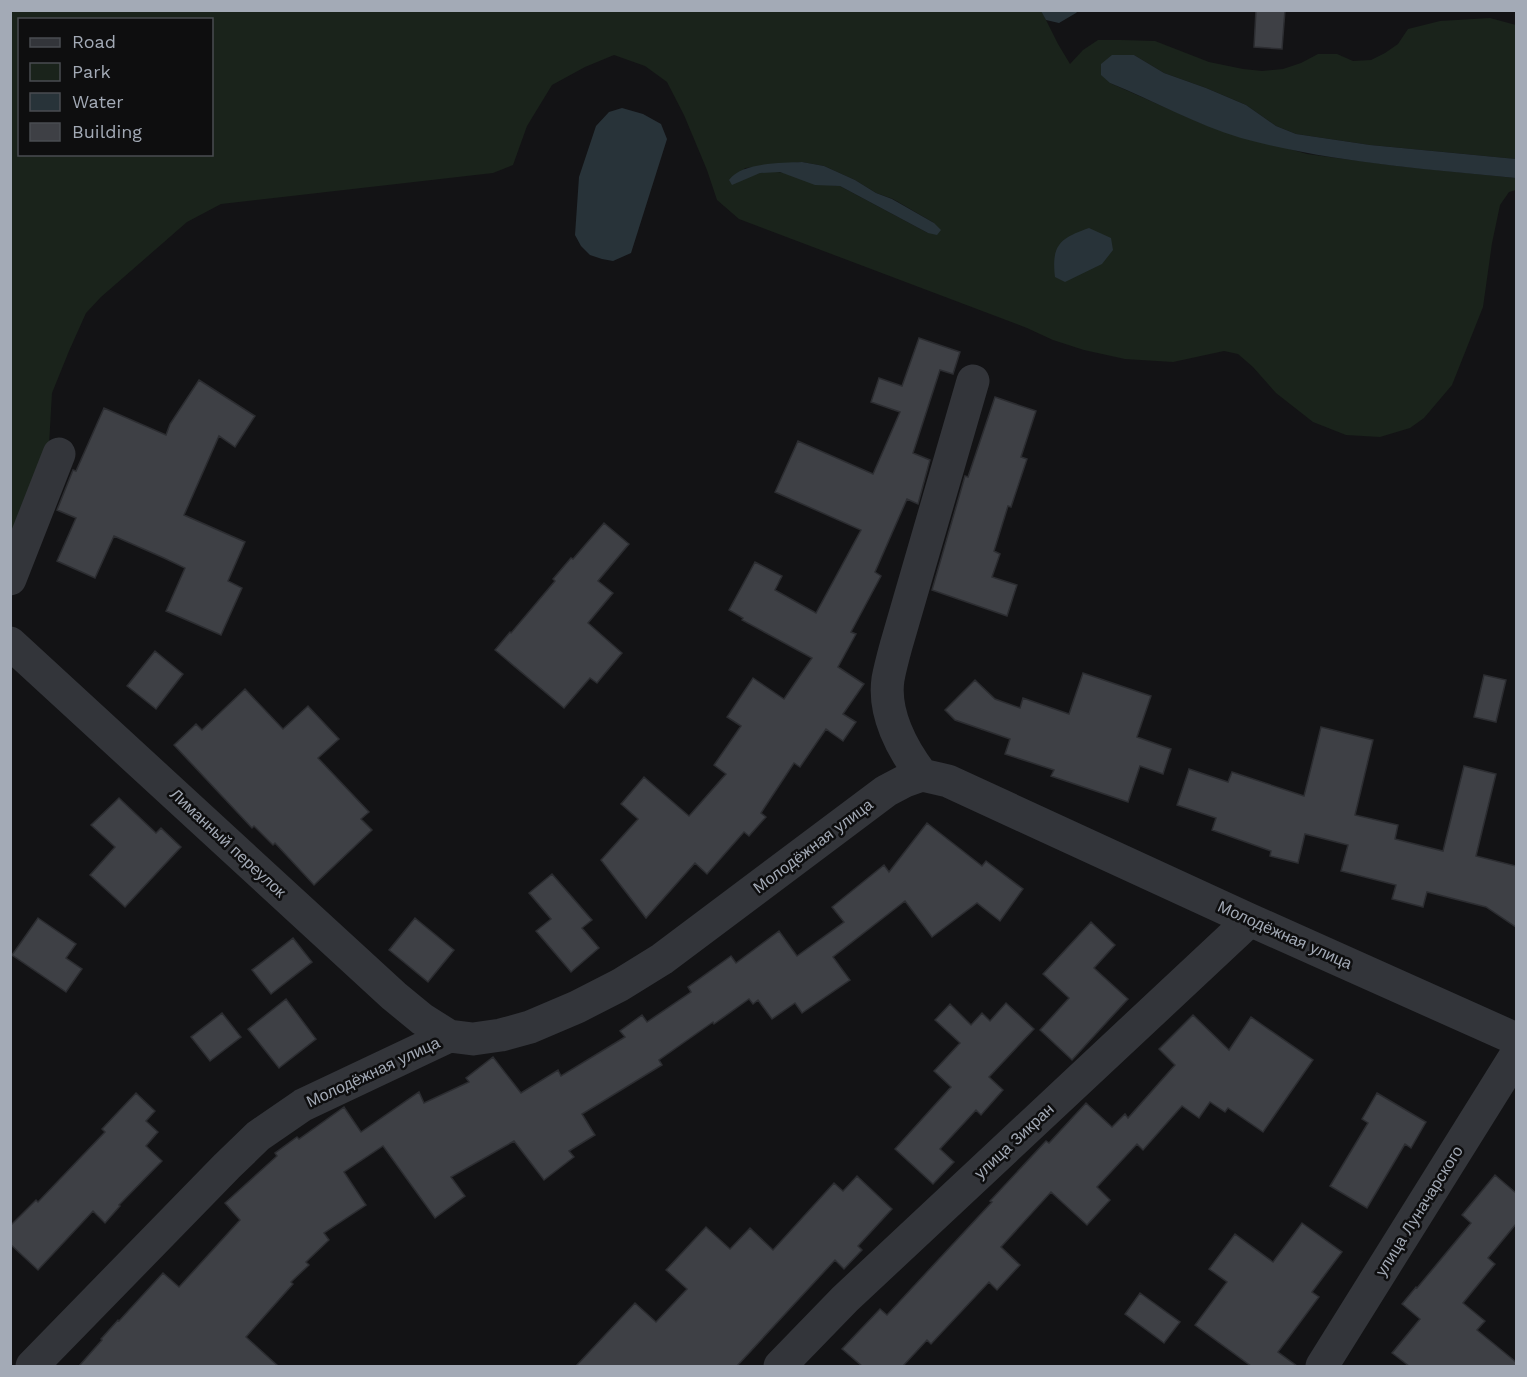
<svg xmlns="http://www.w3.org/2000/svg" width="1527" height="1377" font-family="'Work Sans',sans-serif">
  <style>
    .green { fill: #1a231b; fill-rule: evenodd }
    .water { fill: #283339 }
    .building { fill: #3e4045; stroke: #2c2d31; stroke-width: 1.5 }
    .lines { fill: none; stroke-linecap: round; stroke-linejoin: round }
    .minor { stroke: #33353a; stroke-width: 33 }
    .labels { text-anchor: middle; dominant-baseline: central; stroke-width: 5; stroke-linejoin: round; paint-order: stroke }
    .street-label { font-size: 16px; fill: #a3aab6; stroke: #0e0e0f }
  </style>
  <rect width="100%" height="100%" fill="#131315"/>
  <path class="green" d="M1041 10 1058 44 1070 64 1083 50 1098 40H1121L1155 41 1209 62 1243 69 1262 71 1283 69 1301 63 1318 54H1337L1353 61 1371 60 1385 53 1398 44 1408 29 1440 21 1490 18 1516 25V159L1370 145 1296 134 1276 126 1246 105 1206 88 1164 73 1134 55 1110 83 1203 124 1307 154 1398 166 1516 178V190L1509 192 1500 205 1492 243 1483 307 1452 385 1424 418 1410 428 1380 437 1346 435 1313 422 1276 393 1253 367 1238 354 1224 351 1173 362 1125 359 1084 350 1053 340 1027 328 739 219 717 200 707 170 684 115 667 82 645 66 614 55 585 67 552 85 527 126 513 165 493 173 221 204 187 222 101 297 86 313 69 351 52 393 49 445 11 550V11ZM20 20H212V154H20ZM802 162 824 166 855 180 876 193 893 199 934 223 928 233 840 186C814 184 786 167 759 173 750 175 740 180 732 184L745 168Z"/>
  <path class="water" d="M1041 11H1078L1076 13 1059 23 1046 20Z
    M1112 55H1134L1164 73 1206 88 1246 105 1276 126 1296 134 1370 145 1516 159V178C1424 169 1330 162 1241 138 1196 125 1153 100 1110 83L1101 75V64Z
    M622 108 643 114 661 124 667 139 631 253 613 261 602 259 590 255 581 246 575 235 579 177 596 126 609 112Z
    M802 162 824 166 855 180 876 193 892 199 934 223 941 230 937 235 928 233 840 186 815 185 780 172 760 173 732 185 729 180C742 162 781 163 802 162Z
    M1089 228 1111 238 1113 250 1102 264 1065 282 1055 277C1051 244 1061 238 1089 228Z"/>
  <path class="building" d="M1256 10H1285L1282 49 1254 47Z
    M919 338 960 352 953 374 940 370 913 453 930 460 918 504 907 499 875 572 881 576 851 632 856 634 838 667 864 684 843 714 856 722 843 741 826 729 800 767 794 763 761 813 766 817 749 836 744 832 707 874 695 863 646 918 601 860 638 819 621 804 644 777 689 816 726 774 714 765 741 726 727 717 753 678 784 699 812 658 742 620 743 618 729 610 755 562 782 576 775 590 816 613 861 530 775 492 798 441 873 474 900 412 871 402 879 378 902 386Z
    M199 380 255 416 235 447 219 436 184 515 245 542 228 581 242 588 221 635 166 611 185 568 164 558 114 536 95 578 57 561 76 518 57 510 73 470 76 471 104 408 166 435 170 424Z
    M995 397 1036 411 1021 457 1027 459 1011 507 1008 506 994 551 1000 554 992 577 1017 585 1007 616 932 590 965 476 968 477Z
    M604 523 629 544 598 581 613 593 588 623 622 653 597 683 590 678 564 708 495 650 510 632 511 633 555 581 553 579 571 558 573 559Z
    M155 651 183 674 156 709 127 686Z
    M1083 673 1151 696 1137 737 1171 749 1163 774 1140 766 1128 802 1051 776 1054 770 1005 754 1010 739 955 720 945 710 975 680 995 699 1020 708 1023 698 1069 714Z
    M1484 675 1506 680 1496 722 1474 717Z
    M245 689 283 729 308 706 339 739 318 758 369 812 361 819 372 830 314 885 275 843 273 845 254 826 252 828 174 745 196 724 202 730Z
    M1321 727 1373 740 1355 815 1398 825 1395 839 1443 851 1464 766 1496 774 1476 856 1516 866V927L1486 907 1427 892 1423 907 1392 899 1396 885 1341 871 1348 845 1305 834 1298 863 1270 856 1271 851 1212 830 1216 818 1177 805 1189 769 1228 782 1232 772 1304 796Z
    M119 798 156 833 161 828 181 847 125 907 90 875 115 847 91 825Z
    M927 823 982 866 986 861 1023 889 1000 921 977 903 932 937 905 901 833 957 850 980 802 1013 795 1003 772 1019 758 1000 753 1004 749 999 714 1024 713 1022 659 1060 662 1065 582 1114 595 1135 569 1151 574 1157 544 1180 514 1141 451 1177 465 1196 435 1218 383 1146 344 1172 366 1205 324 1233 329 1240 306 1262 309 1265 291 1282 293 1284 246 1337 278 1366H79L102 1340 101 1339 118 1320 119 1321 163 1273 179 1287 240 1220 225 1203 277 1156 275 1153 297 1137 299 1139 344 1107 361 1132 419 1092 424 1103 469 1082 466 1078 493 1057 521 1093 558 1070 561 1076 625 1037 620 1031 642 1015 647 1022 691 992 688 987 731 956 736 963 779 931 797 956 844 922 832 907 884 865 889 872Z
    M552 874 592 920 582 928 599 948 571 972 536 931 551 919 529 893Z
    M38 918 76 944 66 958 82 969 66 992 12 955Z
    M415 918 454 950 428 982 389 950Z
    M1091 922 1115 945 1094 968 1128 999 1072 1060 1040 1030 1069 998 1043 974Z
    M293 938 312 962 271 994 252 970Z
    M286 999 316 1039 279 1068 248 1029Z
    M1006 1003 1034 1029 989 1077 1003 1090 981 1115 976 1110 940 1149 954 1162 933 1184 895 1149 951 1087 934 1071 960 1043 935 1020 950 1004 971 1025 982 1013 990 1021Z
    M222 1013 241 1037 210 1061 191 1037Z
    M1193 1015 1229 1050 1251 1017 1313 1060 1263 1132 1228 1108 1225 1112 1210 1102 1199 1118 1182 1106 1143 1150 1137 1144 1097 1187 1110 1200 1087 1225 1051 1192 1001 1247 1020 1265 997 1290 989 1282 931 1344 927 1340 903 1366H862L842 1349 880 1309 887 1315 992 1202 990 1201 1046 1141 1049 1143 1086 1103 1112 1127 1125 1114 1128 1118 1175 1065 1159 1049Z
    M136 1093 155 1111 146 1121 158 1132 146 1146 162 1161 119 1205 120 1206 105 1223 93 1211 38 1270 10 1244V1226L36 1200 38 1202 105 1132 102 1129Z
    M1377 1093 1426 1122 1411 1148 1405 1144 1367 1208 1330 1186 1368 1123 1362 1119Z
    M1495 1175 1516 1193V1224L1488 1258 1495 1264 1463 1303 1485 1321 1477 1330 1516 1362V1366H1409L1392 1353 1420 1319 1402 1304 1416 1287 1417 1288 1471 1223 1462 1215Z
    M857 1176 892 1209 858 1246 862 1250 844 1269 835 1260 737 1366H576L635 1303 656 1322 687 1289 666 1270 706 1227 730 1249 750 1228 773 1250 834 1183 843 1191Z
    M1302 1223 1342 1252 1312 1292 1319 1297 1278 1352 1297 1366H1251L1195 1325 1227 1282 1209 1269 1235 1234 1273 1262Z
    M1140 1293 1180 1322 1164 1343 1125 1314Z"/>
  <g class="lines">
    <path class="minor" d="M10 579 59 454
      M10 643 394 996 422 1019 449 1036
      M922 775C902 749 883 713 888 679 890 668 893 657 896 646L973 381
      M32 1366 227 1166 258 1136 303 1105 449 1036 473 1039 501 1035 530 1027 577 1007 620 985 662 959 886 791 905 781 922 775 948 781 1250 920 1516 1039
      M780 1366 845 1299 1250 920
      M1322 1366 1516 1055"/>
  </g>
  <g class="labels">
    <g class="street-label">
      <text transform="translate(228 843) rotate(43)">Лиманный переулок</text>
      <text transform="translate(813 846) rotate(-37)">Молодёжная улица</text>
      <text transform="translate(1285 935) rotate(24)">Молодёжная улица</text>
      <text transform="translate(373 1072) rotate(-25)">Молодёжная улица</text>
      <text transform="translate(1014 1141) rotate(-43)">улица Зикран</text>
      <text transform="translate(1419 1211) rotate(-58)">улица Луначарского</text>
    </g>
  </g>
  <rect width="1527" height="1377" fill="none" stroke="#a3aab6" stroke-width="24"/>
  <rect x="18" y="18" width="195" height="138" fill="#0e0e0f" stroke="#4a4c52" stroke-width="1.5"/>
  <rect x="30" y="38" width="30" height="9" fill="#33353a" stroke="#4a4c52" stroke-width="1.5"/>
  <text x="72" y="48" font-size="18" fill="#a3aab6">Road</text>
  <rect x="30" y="63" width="30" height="18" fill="#1a231b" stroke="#4a4c52" stroke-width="1.5"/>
  <text x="72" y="78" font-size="18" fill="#a3aab6">Park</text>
  <rect x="30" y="93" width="30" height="18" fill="#283339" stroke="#4a4c52" stroke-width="1.5"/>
  <text x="72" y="108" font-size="18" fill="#a3aab6">Water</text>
  <rect x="30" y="123" width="30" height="18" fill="#3e4045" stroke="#4a4c52" stroke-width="1.5"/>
  <text x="72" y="138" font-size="18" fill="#a3aab6">Building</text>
</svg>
